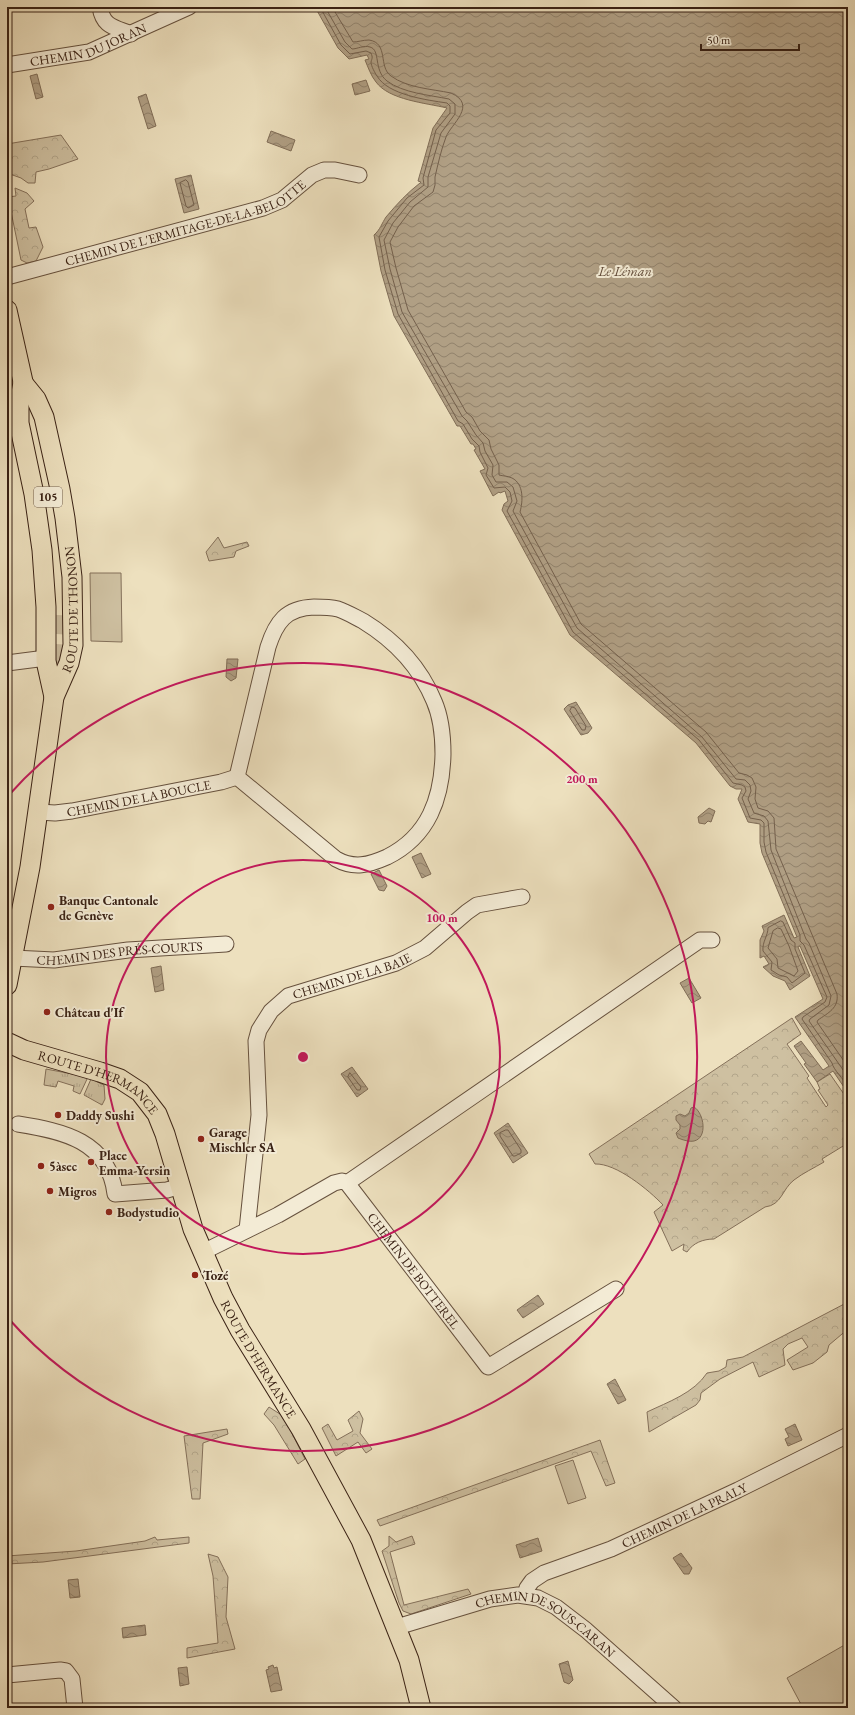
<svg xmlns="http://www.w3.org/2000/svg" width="855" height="1715" font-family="'EB Garamond',serif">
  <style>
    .grass { fill: url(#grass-tufts); stroke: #84705a }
    .forest { fill: url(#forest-crowns); stroke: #84705a }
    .park { fill: #cec0a1; stroke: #84705a }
    .water { fill: url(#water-waves); stroke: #806d57 }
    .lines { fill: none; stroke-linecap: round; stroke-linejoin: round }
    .shore { stroke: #74604c; stroke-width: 1 }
    .major-tunnel { stroke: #c9ba9c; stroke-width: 19; stroke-dasharray: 19 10; stroke-linecap: butt }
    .minor-casing { stroke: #66513e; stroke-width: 17 }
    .major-casing { stroke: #392114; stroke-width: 21 }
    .minor { stroke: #f3ebd5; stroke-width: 15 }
    .major { stroke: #ede0be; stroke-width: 19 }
    .ring { fill: none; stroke: #c2185b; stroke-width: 2 }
    .poi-dot { fill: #8f2418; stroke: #f3ebd5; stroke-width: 1.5 }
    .labels { text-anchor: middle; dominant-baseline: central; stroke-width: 4; stroke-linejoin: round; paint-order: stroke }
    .shield { fill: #f3ebd5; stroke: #715e4e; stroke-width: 1 }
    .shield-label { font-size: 12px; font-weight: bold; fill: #392114 }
    .street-label { font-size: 13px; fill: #392114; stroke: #f3ebd5 }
    .poi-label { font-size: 13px; font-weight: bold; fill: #392114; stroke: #f3ebd5; text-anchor: start }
    .water-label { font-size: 14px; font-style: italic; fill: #634d3b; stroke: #f3ebd5 }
    .centre { fill: #c2185b; stroke: #f3ebd5; stroke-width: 2 }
    .ring-label { font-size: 12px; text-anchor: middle; font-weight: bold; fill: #c2185b; stroke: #f3ebd5; stroke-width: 4; stroke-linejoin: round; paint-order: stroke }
  </style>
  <defs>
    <pattern id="grass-tufts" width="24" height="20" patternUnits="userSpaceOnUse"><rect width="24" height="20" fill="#cec0a1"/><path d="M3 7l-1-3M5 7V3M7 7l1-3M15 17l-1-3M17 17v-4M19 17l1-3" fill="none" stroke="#b2a58a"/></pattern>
    <pattern id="forest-crowns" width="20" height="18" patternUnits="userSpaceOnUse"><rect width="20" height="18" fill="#cec0a1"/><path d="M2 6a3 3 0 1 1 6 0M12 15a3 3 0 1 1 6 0" fill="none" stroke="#b2a58a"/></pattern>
    <pattern id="water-waves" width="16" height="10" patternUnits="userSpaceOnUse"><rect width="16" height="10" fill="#b09f84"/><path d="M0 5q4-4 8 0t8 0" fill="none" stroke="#90816b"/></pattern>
  </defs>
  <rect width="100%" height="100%" fill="#ede0be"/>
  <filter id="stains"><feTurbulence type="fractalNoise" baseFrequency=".005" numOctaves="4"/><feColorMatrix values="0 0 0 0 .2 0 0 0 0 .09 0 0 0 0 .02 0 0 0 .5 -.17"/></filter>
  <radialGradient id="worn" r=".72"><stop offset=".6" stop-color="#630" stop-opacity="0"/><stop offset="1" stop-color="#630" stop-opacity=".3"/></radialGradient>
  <path class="grass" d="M46 1069 88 1077 80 1094 73 1091 74 1086 58 1081 56 1087 44 1085Z
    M91 1079 104 1085 105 1099 102 1105 84 1095Z"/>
  <path class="forest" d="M61 135 78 159 49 169 36 172 35 183H28L21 178 7 173V144Z
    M15 188 27 193 34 201 25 209 29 228 36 227 43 247 36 261 27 263 21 260 8 197 16 196Z
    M218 537 224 548 247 542 249 546 236 551 234 557 209 561 206 552Z
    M792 1018 801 1034 787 1044 809 1076 807 1078 826 1107 828 1105 818 1090 820 1089 817 1082 830 1074 848 1100V1143L822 1159 824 1162C814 1168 803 1173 794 1180 782 1189 782 1205 765 1207L714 1239C703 1239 693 1243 687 1252L683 1250 684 1244 672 1251 654 1212 663 1205C649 1190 616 1163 595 1164L589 1154Z
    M848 1302V1329L829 1345 827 1352 813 1363 793 1370 787 1360 808 1347 802 1338 788 1344 783 1349 785 1365 759 1377 753 1362 720 1379 701 1393 700 1400 696 1405 649 1432 647 1412C668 1402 694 1393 707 1373L719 1371 726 1367 727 1360 743 1357Z
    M269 1407 283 1416 305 1459 298 1464 274 1425 264 1414Z
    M359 1411 363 1419 360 1433 372 1449 366 1453 358 1442 336 1456 322 1428 328 1424 337 1440 353 1431 348 1420Z
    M227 1429 228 1434 203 1443 200 1499H192L184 1436Z
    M600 1440 615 1483 606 1486 591 1451 380 1526 377 1520Z
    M389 1536 396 1542 412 1536 415 1544 390 1552 404 1605 468 1589 471 1594 411 1614 403 1611 399 1603 382 1551 389 1546Z
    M155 1537 157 1540 189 1537V1543L43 1562 7 1564V1556L76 1551 145 1541Z
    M208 1554 218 1557 228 1577 226 1617 235 1649 187 1658V1648L218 1643 213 1576Z"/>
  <path class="park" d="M90 573H121L122 642 91 641Z
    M573 1460 586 1498 568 1504 555 1466Z
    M848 1643V1708H803L787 1678Z"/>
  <path class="water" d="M315 7H848V1093L833 1071 817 1082 804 1064 806 1063 794 1046 801 1041 823 1070 829 1066 795 1017 823 999 800 946 798 947 810 976 790 990 785 981 773 976 763 967 769 964 764 956 760 958V940L764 931 762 926 784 915 794 938 797 937 762 853 760 843V824L748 822 738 799 742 789H736L730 786 696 743 570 635 502 510 504 504 508 501 505 491 500 493 499 492 493 496 480 471 485 469 474 450 476 449 473 444H471L460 426H457L394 316 381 271 374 235C380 230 382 223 386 217 397 204 407 193 420 183L421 182 418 181 433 128 447 108C426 103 389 100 376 82 371 76 368 67 365 60L369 59 367 55 349 59 338 48Z
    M37 74 43 97 36 99 30 76Z
    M366 80 370 91 355 95 352 84Z
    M146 94 156 126 148 129 138 97Z
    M271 131 295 140 291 151 267 142Z
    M191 175 199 209 184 213 175 179Z
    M227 659H238L236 678 231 681 226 677Z
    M576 702 592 728 588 733 581 735 564 709 568 705Z
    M709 808 715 811 711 822 708 821 705 824 699 823 698 817Z
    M421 853 431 874 422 878 412 857Z
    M379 870 387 886 384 891 379 890 371 874Z
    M161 966 164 990 155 992 151 968Z
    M689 978 701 998 692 1003 680 983Z
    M352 1067 368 1089 357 1097 341 1074Z
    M694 1107C704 1113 708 1138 694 1141 689 1142 683 1140 678 1138L676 1133 680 1129V1125L676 1120V1116L680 1114 685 1116 689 1113 691 1108Z
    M508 1123 528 1153 513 1163 494 1133Z
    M538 1295 544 1304 523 1318 517 1310Z
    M615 1379 626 1400 618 1404 607 1384Z
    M795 1424 802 1440 788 1446 785 1439 789 1437 785 1429Z
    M538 1538 542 1551 520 1558 516 1545Z
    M681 1553 692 1568 689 1574H684L673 1558Z
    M78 1579 80 1597 70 1598 68 1580Z
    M145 1625 146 1635 123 1638 122 1628Z
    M568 1661 573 1680 569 1684 564 1682 559 1664Z
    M273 1665 274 1668 277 1667 282 1690 271 1692 266 1670 269 1669 268 1667Z
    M187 1667 189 1684 180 1686 178 1668Z"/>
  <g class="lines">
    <path class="shore" d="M320 7 341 45 350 54 366 51 371 53C373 58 372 58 371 62 371 66 375 73 377 76 388 95 427 100 447 103L450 106V113L436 130 423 178 424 185 407 198 388 221 379 237 385 270 398 314 458 421 463 424 472 439 479 446 480 452 488 468 486 475 494 488 505 487 510 492 512 501 507 511 573 632 699 740 733 783 742 785 745 787 746 791 742 798 750 818 761 820 764 823V842L766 852 800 935V941L804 945 827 997 825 1002 803 1017 802 1019 832 1063C833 1069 844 1080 848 1086
      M325 7 345 42 352 49C357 49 364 45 370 47 381 50 373 70 387 81 403 93 429 95 449 99L455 104V114L441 133 428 177V187L410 202 393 223 384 240 390 269 402 312 462 416 467 421 476 435 483 443 485 451 493 465 492 475 496 482H507L513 487 517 501 513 511 577 628 702 737 736 779 745 780 750 785 751 791 748 799 754 813 764 816 768 821 771 850 806 939 809 943 831 996 829 1005 810 1019 809 1021 848 1077
      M332 7 353 42C358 42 363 40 369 40 389 43 378 67 391 76 407 88 432 89 451 93 478 105 451 124 446 137 441 150 438 164 435 177V185L433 192 414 206 398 227 390 242 396 268 408 310 466 412 472 417 480 431 489 440 491 449 499 465V475C503 476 508 476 512 478 524 484 523 501 520 512L581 624 706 732 739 773 747 775 752 778 756 787 755 799 758 808 768 811 774 818 776 849 837 994C839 1008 828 1013 818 1020L817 1022 848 1067
      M186 180 188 182 194 205 188 208 186 206 180 183Z
      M572 707 575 708 586 726 585 730H582L570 711Z
      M781 921 783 922 791 940 795 943V949L805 973 792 983 787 977 779 975 771 970 772 962 763 951C762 942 768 936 768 928Z
      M778 928 781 929 789 946 798 971 794 976 778 968 777 959 768 948 773 931Z
      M350 1073 361 1087 360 1090H357L348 1077Z
      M506 1130H508L521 1150V1153L515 1156H513L500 1136V1133Z"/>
    <path class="major-tunnel" d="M55 692 60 613"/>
    <defs>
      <g id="minor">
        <path d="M100 7C103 27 114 27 131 34"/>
        <path id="s1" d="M7 65 89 52 189 7"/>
        <path id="s2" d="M7 277 263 208 282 200 312 175 324 170H335L359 175"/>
        <path d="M314 607C322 607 330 607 338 609 347 612 355 617 363 621 394 640 420 667 434 701 441 717 443 737 443 754 442 798 429 836 387 857 369 865 354 869 336 859L237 777 268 647C276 622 286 608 314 607Z"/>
        <path d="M7 663 46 658"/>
        <path id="s3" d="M39 812 55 813 72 811 221 782 237 777"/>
        <path id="s4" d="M13 958 54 960 128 950 226 944"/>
        <path d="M18 1124C63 1131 109 1141 115 1194L167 1190 181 1186"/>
        <path d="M347 1183 700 940H712"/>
        <path id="s5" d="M247 1230 259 1115 256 1041 259 1030 271 1011 288 996 396 963 425 948 467 912 477 905 522 897"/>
        <path id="s6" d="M203 1252 278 1215 334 1183 342 1181 347 1183 488 1367 616 1289"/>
        <path id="s7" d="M525 1595 527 1588 532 1581 544 1573 611 1549 738 1490 848 1435"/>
        <path id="s8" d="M397 1627 490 1599 518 1595 538 1598 556 1607 586 1630 674 1708"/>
        <path d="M7 1675 60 1670 66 1671 72 1679 75 1708"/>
      </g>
      <g id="major">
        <path d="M7 310 26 395"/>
        <path d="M23 383 19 403V423L34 494 42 550 46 607V661L54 697"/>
        <path id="s9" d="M7 985 30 867 54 697 69 663 73 645 72 577 65 518 60 489 44 417 36 399 23 383"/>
        <path id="s10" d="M9 1043 24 1050 100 1072 120 1079 140 1092 157 1114 165 1134 193 1229 223 1298 240 1330 301 1429 361 1540 409 1660 421 1708"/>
      </g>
    </defs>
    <use href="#minor" class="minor-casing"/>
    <use href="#major" class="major-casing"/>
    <use href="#minor" class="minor"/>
    <use href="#major" class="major"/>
  </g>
  <g class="ring">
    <circle cx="303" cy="1057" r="197"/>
    <path d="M8 796A394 394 0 1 1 8 1318"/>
  </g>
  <g class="poi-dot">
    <circle cx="51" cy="907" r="4"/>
    <circle cx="47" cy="1012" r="4"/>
    <circle cx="58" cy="1115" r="4"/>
    <circle cx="201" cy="1139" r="4"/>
    <circle cx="91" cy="1162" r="4"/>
    <circle cx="41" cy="1166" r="4"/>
    <circle cx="50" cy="1191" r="4"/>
    <circle cx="109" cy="1212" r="4"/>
    <circle cx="195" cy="1275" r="4"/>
  </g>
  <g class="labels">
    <rect class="shield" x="34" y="487" width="28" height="20" rx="3"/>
    <g class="shield-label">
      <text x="48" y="497">105</text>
    </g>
    <g class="street-label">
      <text stroke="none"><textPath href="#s1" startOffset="84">CHEMIN DU JORAN</textPath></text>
      <text stroke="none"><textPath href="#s2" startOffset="187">CHEMIN DE L'ERMITAGE-DE-LA-BELOTTE</textPath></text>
      <text stroke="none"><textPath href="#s9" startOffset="383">ROUTE DE THONON</textPath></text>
      <text stroke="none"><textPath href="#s3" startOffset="101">CHEMIN DE LA BOUCLE</textPath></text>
      <text stroke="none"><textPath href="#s4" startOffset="107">CHEMIN DES PRÉS-COURTS</textPath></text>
      <text stroke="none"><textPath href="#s5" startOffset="313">CHEMIN DE LA BAIE</textPath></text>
      <text stroke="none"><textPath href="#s10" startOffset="99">ROUTE D'HERMANCE</textPath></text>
      <text stroke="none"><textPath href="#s6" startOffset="272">CHEMIN DE BOTTEREL</textPath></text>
      <text stroke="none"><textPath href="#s10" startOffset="435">ROUTE D'HERMANCE</textPath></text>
      <text stroke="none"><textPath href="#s7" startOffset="182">CHEMIN DE LA PRALY</textPath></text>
      <text stroke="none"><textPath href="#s8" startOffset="161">CHEMIN DE SOUS-CARAN</textPath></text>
    </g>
    <g class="poi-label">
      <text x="59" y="900">Banque Cantonale<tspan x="59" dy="15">de Genève</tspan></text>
      <text x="55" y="1012">Château d'If</text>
      <text x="66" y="1115">Daddy Sushi</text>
      <text x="209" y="1132">Garage<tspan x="209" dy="15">Mischler SA</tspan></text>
      <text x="99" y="1155">Place<tspan x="99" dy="15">Emma-Yersin</tspan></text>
      <text x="49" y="1166">5àsec</text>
      <text x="58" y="1191">Migros</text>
      <text x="117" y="1212">Bodystudio</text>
      <text x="203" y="1275">Tozé</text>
    </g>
    <g class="water-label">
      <text x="625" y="271">Le Léman</text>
    </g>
  </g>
  <circle cx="303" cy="1057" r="6" class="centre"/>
  <g class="ring-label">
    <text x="582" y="783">200 m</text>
    <text x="442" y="922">100 m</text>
  </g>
  <rect width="855" height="1715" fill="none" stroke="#ede0be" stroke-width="24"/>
  <rect x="8" y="8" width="839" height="1699" fill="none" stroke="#392114" stroke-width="2"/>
  <rect x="12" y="12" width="831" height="1691" fill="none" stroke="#392114"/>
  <path d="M701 44v6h98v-6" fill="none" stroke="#392114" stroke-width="2"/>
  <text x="707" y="44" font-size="12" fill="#392114" stroke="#f3ebd5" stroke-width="3" paint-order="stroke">50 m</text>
  <rect width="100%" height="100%" filter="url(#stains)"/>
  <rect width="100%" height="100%" fill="url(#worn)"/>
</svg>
